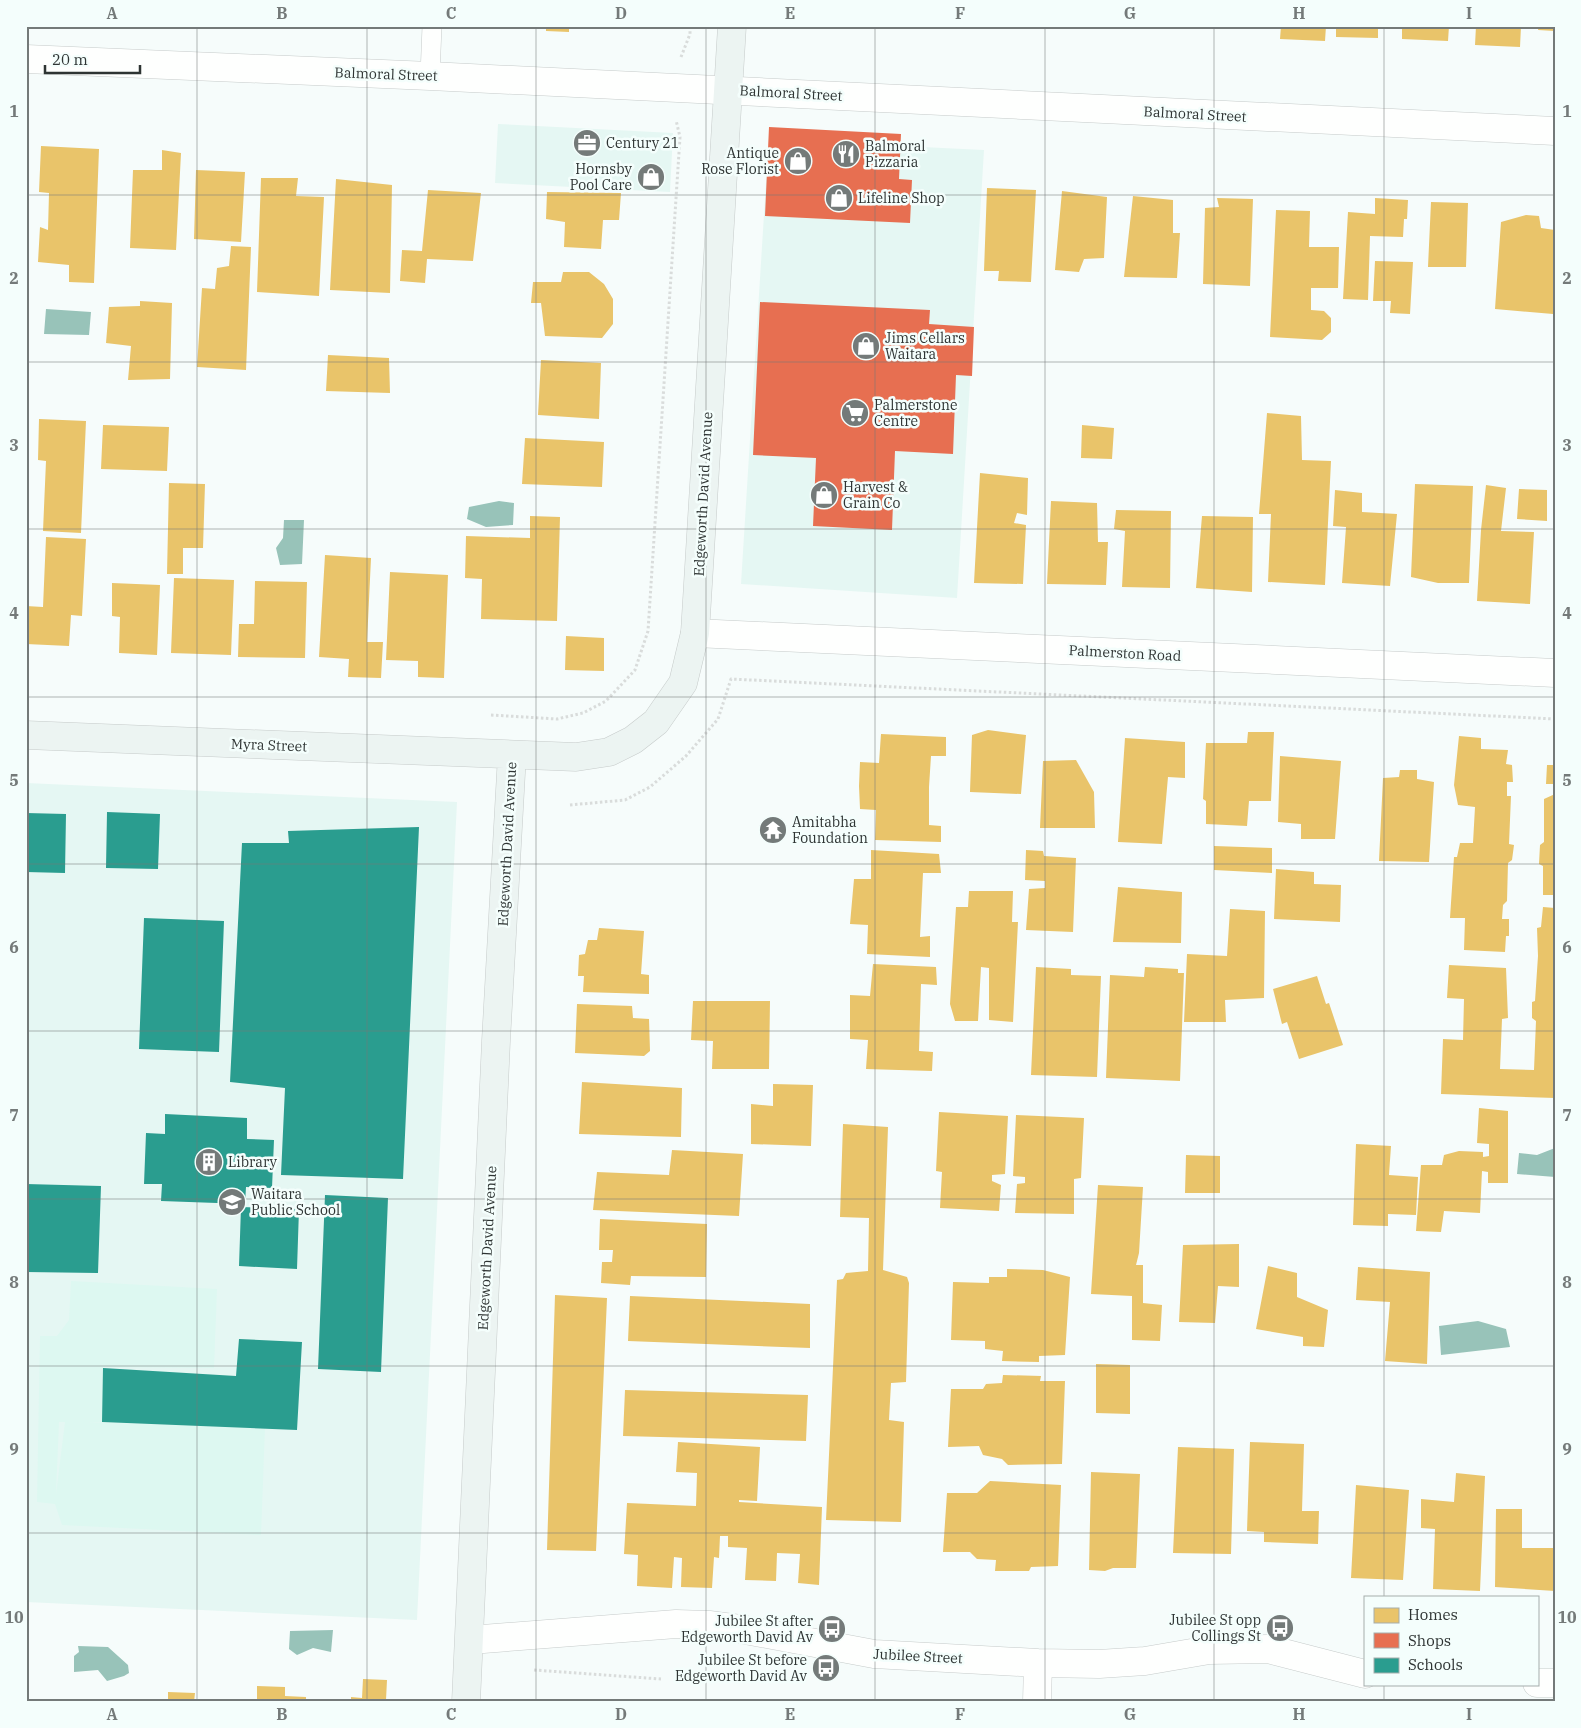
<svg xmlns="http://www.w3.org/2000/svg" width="1581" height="1728" font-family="'IBM Plex Serif',serif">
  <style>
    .built { fill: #e5f7f3 }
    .green { fill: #ddf8f1; fill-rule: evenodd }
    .water { fill: #98c3b9 }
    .homes { fill: #e9c46a }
    .shops { fill: #e76f51 }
    .schools { fill: #2a9d8f }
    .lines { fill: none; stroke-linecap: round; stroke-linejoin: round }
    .service-casing { stroke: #c6cbca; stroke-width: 20 }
    .minor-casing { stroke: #c6cbca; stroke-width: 29 }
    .secondary-casing { stroke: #c6cbca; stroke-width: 29 }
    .path { stroke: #d9dcdb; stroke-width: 3; stroke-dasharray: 2.5 2.5; stroke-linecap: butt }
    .service { stroke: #fefffe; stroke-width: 19 }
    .minor { stroke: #fefffe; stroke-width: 28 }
    .secondary { stroke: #ecf4f2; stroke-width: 28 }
    .grid { fill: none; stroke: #747a79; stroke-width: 1; stroke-opacity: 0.55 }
    .labels { text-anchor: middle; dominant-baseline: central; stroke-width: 5; stroke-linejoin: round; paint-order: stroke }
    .street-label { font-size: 14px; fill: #2e3433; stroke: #f4fefc }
    .poi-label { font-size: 14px; fill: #2e3433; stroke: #f4fefc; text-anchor: start }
    .neatline { fill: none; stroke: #747a79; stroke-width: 2 }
    .grid-label { font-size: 16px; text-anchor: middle; font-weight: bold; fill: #747a79 }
  </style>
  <rect width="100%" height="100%" fill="#f6fcfb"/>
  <path class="built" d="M498 124 673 133 670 192 495 183Z
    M777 140 984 150 957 598 741 584 768 150Z
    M26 783 457 802 417 1620 26 1602Z"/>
  <path class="green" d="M71 1281 217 1289 214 1368 103 1367 102 1422H86L265 1428 261 1535 62 1525 55 1504 37 1502 40 1336H57L69 1320ZM59 1422H65L56 1494V1493Z"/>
  <path class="water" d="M46 309 91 312 89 335 44 334Z
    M499 501 514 503 513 525 486 527 467 519 469 507Z
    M284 520H304L302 564 280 565 276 548 283 538Z
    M1555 1148V1177L1517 1174 1519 1153 1537 1155Z
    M1478 1321 1506 1329 1510 1347 1441 1355 1439 1326Z
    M333 1630 331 1652 313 1648 297 1655 289 1649 290 1631Z
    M78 1646 108 1647 128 1665 129 1673 124 1676 107 1681 98 1670 74 1672V1656L79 1652Z"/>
  <path class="homes" d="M546 26H569V32L546 31Z
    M1281 26H1326L1325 41 1280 39Z
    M1336 26H1378V38L1336 37Z
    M1402 26H1449L1448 41 1402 39Z
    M1476 26H1521L1520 47 1475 45Z
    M1539 26H1555V31L1538 30Z
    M41 146 99 149 94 283 69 282V265L38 262 40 227 48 230 49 193 39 192Z
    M162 150 181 153 176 250 130 248 133 170H162Z
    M196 170 245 172 241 242 194 239Z
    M261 178H298L296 196 324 197 319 296 257 292Z
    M336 179 392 185 390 293 330 290Z
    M987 188 1036 190 1031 282 998 281 999 271H984Z
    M428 190 481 193 473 261 427 259 425 283 400 281 402 250 422 251Z
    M1062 191 1107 197 1104 258 1084 259 1079 272 1055 270Z
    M547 192 621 193 619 220H603L601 249 564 247 565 222 546 219Z
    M1133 196 1173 200V233H1180L1177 278 1124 277Z
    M1217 198 1253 199 1250 286 1203 284 1205 208 1219 207Z
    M1375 198 1408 200 1407 219H1404L1403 237 1370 236 1368 300 1343 299 1348 212 1375 214Z
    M1431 202 1468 203 1466 267H1428Z
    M1276 210 1310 211 1309 247H1339L1338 288H1311V310L1324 311 1331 318V332L1322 340 1270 337Z
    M1526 215 1539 216 1541 228 1555 230 1553 314 1495 309 1501 222Z
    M231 246 251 247 246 370 197 367 202 288 215 289 217 268 229 266Z
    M1375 261 1413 262 1410 314 1390 313 1391 301H1373Z
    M563 272H589L604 284 613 299V324L602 338 545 336 541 303H531L533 282H561Z
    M140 301 172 303 170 379 128 380 131 346 106 343 109 307 140 306Z
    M328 355 389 358 390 393 326 391Z
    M541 360 601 363 599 419 538 415Z
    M1267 413 1301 416 1302 460 1331 461 1325 585 1268 582 1271 514H1259Z
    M39 419 86 421 81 533 43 531 46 461 38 460Z
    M103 425 169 427 167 471 101 469Z
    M1082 425 1114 428 1112 459 1081 458Z
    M525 438 604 442 602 487 522 484Z
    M980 473 1028 478 1027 515 1017 513 1014 523 1026 525 1023 584 974 583Z
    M169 483 205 484 203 548H183V574H167Z
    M1415 484 1473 486 1469 583H1438L1411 577Z
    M1486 485 1506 488 1501 531 1534 532 1530 604 1477 601 1481 530Z
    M1519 489 1547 490V521L1517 519Z
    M1335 490 1362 493V512L1397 514 1390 586 1342 583 1346 527 1333 526Z
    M1051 501 1097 503 1098 542H1108L1106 585 1047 584Z
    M1116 510 1171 511 1170 588 1122 587 1125 531 1114 529Z
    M530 516 560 517 557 621 481 619 482 579 465 578 466 536 530 538Z
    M1202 516 1253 517 1252 592 1196 588Z
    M46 537 86 539 82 616 71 615 69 646 26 644V606L43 607Z
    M325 555 371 558 367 642H383L381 678 348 677 349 659 319 657Z
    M390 572 448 575 444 678 418 677V661L386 660Z
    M174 578 234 580 231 655 171 653Z
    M255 581 307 582 305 658 238 657 239 624H254Z
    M112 583 160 585 157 655 119 653 120 617 112 616Z
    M566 636 604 638V671L565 670Z
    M988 730 1026 735 1021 794 970 792 972 735Z
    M1248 732H1274L1271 801H1249L1247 826 1206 824V801L1203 799 1206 743H1247Z
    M881 734 946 737V756H931L929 787V825L941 826V842L875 840 876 810 860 809 859 786 860 762 879 763Z
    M1459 736 1481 738V749L1508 750 1506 764 1512 765 1513 782H1507V796H1511L1509 844 1514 845 1512 860 1508 863 1507 901 1503 905 1502 919H1509V936H1506L1505 952 1464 950 1465 918H1450L1454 857H1457L1460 843H1473L1475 807 1458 805 1454 785Z
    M1125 738 1185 742V778L1168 777 1162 844 1118 842Z
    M1280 756 1341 761 1335 839H1301V824L1278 822Z
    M1076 760 1094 792 1095 828H1040L1043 761Z
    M1547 765H1555V784H1546Z
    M1400 770H1417V779L1434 782 1429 862 1379 861 1383 778 1399 777Z
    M1555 794V895H1543V866L1539 864 1540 845 1544 842V799Z
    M1214 846 1272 848V873L1214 870Z
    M871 850 939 854 941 873H923L920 937 930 936V957L867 954 868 925 850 924 854 879H871Z
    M1026 850 1043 851 1044 856 1076 858 1073 932 1026 930 1029 889 1045 888V881L1025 880Z
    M1276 869 1314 872V884L1341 885 1340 922 1274 919Z
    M1118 887 1182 892 1181 943 1113 942Z
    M969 891H1013L1012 922H1018L1013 1022 989 1020V968L981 967 978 1021H955L950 1004 956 907H968Z
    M1543 907 1555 908V1098L1441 1094 1443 1039 1463 1040 1464 999 1447 998 1449 965 1506 968 1508 1018 1502 1019 1500 1069 1534 1070 1536 1021 1532 1018V1002L1535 1001 1538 956 1537 928 1541 927Z
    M1230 909 1265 911 1264 998 1225 1000 1226 1022H1184L1187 954 1227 956Z
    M599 928 644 931 641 974 649 975V994L583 992 584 976H578L579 955 585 954 588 940H597Z
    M873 964 936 967 937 985 921 984 919 1051 933 1052 932 1071 866 1069 868 1040 850 1039V995L870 996Z
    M1036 967 1071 969V975L1101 976 1097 1077 1031 1075Z
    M1145 967 1178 969V973H1184L1180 1081 1106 1078 1110 975 1144 977Z
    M1317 976 1326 1004 1329 1003 1343 1045 1299 1059 1287 1022 1282 1024 1273 989Z
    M693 1001H770L769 1069H712L713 1041 691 1040Z
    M577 1004 632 1006 633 1018 649 1019 650 1051 644 1056 575 1053Z
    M582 1082 682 1088 681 1137 579 1134Z
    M773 1084 813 1085 811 1146 751 1144V1104L773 1106Z
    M1479 1108 1508 1111V1183H1488V1172L1482 1171 1480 1213 1444 1211 1441 1232 1416 1231 1421 1165H1442L1444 1155 1459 1151 1483 1152V1157L1489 1156V1144L1477 1143Z
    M939 1112 1008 1116 1005 1174 992 1175V1181L1001 1185 999 1211 940 1208 942 1172 936 1171Z
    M1016 1115 1084 1118 1081 1178 1074 1179V1214L1015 1213 1017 1184 1025 1183V1177L1013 1176Z
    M843 1124 888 1127 883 1270 907 1277 909 1283 906 1382 891 1383 889 1420 904 1422 901 1522 826 1520 837 1280 843 1279 846 1273 868 1271 869 1218 840 1217Z
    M1356 1144 1391 1146 1389 1175 1418 1177 1416 1215 1388 1214V1226L1353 1225Z
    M672 1150 743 1154 739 1216 593 1210 597 1172 669 1175Z
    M1186 1155 1220 1156V1193H1185Z
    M1098 1185 1143 1187 1139 1253 1136 1265H1143V1303L1162 1305 1160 1341 1132 1340V1296L1091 1294Z
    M600 1219 707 1224 706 1277 631 1276 630 1285 601 1283 602 1262H612L613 1250H599Z
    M1239 1244V1287L1218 1286 1215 1323 1179 1322 1183 1245Z
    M1268 1266 1297 1273V1297L1328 1310 1324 1347 1303 1346V1337L1256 1329Z
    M1358 1267 1430 1272 1427 1364 1385 1361 1390 1302 1356 1300Z
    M1007 1269 1043 1270 1070 1277 1065 1355 1039 1356V1362L1002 1361 1003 1351 985 1349V1341L951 1340 953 1282 989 1283V1277H1007Z
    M555 1295 607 1298 596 1551 547 1550Z
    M630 1296 810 1304V1348L628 1341Z
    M1096 1364 1130 1365V1414L1096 1413Z
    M1003 1375 1041 1376 1040 1381H1065L1062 1464 1008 1465 1002 1459 983 1455 979 1446 948 1447 951 1389H983L986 1384 1002 1383Z
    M625 1390 808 1395 806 1441 623 1436Z
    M678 1442 760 1447 757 1501 739 1500V1502L822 1507 819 1585 798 1583 800 1554 777 1553 776 1581 745 1580 747 1548 728 1547V1536H720L719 1558 714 1557 712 1588 681 1587 682 1558 674 1557 672 1588 637 1586 638 1555 624 1554 627 1503 696 1506 697 1473 676 1472Z
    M1250 1442 1304 1444 1302 1511H1319L1318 1544 1264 1542V1532L1247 1531Z
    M1178 1447 1234 1449 1231 1554 1173 1553Z
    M1091 1472 1140 1474 1136 1568H1113L1105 1571 1089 1570Z
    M1456 1473 1485 1476 1480 1591 1433 1589 1435 1529 1421 1528V1499L1454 1502Z
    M990 1481 1061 1485 1058 1566 1031 1567 1029 1571H995L996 1560 977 1559 970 1552H943L947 1493H977Z
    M1356 1485 1409 1490 1403 1580 1351 1578Z
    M1496 1509H1522V1548H1555V1591L1495 1587Z
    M363 1679 387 1680 386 1700 398 1702H351V1697L362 1698Z
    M257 1686 285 1687V1696L306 1697V1702H257Z
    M168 1692 195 1693 194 1702H168Z"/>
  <path class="shops" d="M769 127 901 134 899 179 912 180 910 223 765 216Z
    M760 302 930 310 929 324 974 327 972 376 956 375 953 454 895 451 892 530 813 526 816 458 753 455Z"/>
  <path class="schools" d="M107 812 160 814 158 869 106 868Z
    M26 813 66 814 65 873 26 872Z
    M419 827 403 1179 281 1175 285 1088 230 1082 242 843H289L288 831Z
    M144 918 224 921 219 1052 139 1049Z
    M165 1114 247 1118V1139L274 1140 272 1188 246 1187 245 1204 161 1201 162 1184H144L146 1133 165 1134Z
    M26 1184 101 1186 98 1273 26 1272Z
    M325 1195 388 1198 381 1372 318 1369Z
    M241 1207 299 1209 297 1269 239 1266Z
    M239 1339 302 1342 297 1430 102 1422 103 1368 236 1376Z"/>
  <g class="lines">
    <defs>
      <path id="service" d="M430 76 432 26"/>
      <path id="minor" d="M26 59 430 76 1555 131
        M695 633 1555 673
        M470 1640 676 1624 709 1625 740 1629 874 1654 1038 1663 1099 1664 1145 1661 1209 1650 1268 1649 1365 1674
        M1537 1683H1555
        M1037 1702 1038 1663"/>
      <path id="secondary" d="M26 735 576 757 609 752 633 740 656 722 683 683 695 633 732 26
        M466 1702 496 1041 512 755"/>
    </defs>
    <use href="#service" class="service-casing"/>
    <use href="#minor" class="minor-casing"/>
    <use href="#secondary" class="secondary-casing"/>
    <path class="path" d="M681 57 690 34V26
      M491 715 557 719 583 713 606 701 635 670 648 631 680 137 676 120
      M570 805 625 800 650 787 686 756 718 719 731 679 1555 719
      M534 1670 661 1679"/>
    <use href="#service" class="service"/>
    <use href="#minor" class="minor"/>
    <use href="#secondary" class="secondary"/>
  </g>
  <path class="grid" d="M197 26V1702M367 26V1702M536 26V1702M706 26V1702M875 26V1702M1045 26V1702M1214 26V1702M1384 26V1597M26 195H1555M26 362H1555M26 529H1555M26 697H1555M26 864H1555M26 1031H1555M26 1199H1555M26 1366H1555M26 1533H1555M1384 1684V1702"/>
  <defs>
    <symbol id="office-disc" viewBox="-11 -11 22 22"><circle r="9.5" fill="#747a79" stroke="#f4fefc"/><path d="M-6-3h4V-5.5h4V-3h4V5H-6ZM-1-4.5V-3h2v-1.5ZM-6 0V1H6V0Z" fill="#fff"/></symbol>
    <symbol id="restaurant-disc" viewBox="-11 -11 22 22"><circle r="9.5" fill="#747a79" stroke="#f4fefc"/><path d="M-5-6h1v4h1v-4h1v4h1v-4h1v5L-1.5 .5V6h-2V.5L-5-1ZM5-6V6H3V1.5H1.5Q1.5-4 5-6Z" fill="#fff"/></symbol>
    <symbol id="shop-disc" viewBox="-11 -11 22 22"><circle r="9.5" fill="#747a79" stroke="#f4fefc"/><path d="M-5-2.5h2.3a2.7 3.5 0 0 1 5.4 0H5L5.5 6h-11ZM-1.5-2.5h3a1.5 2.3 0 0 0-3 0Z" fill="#fff"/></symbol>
    <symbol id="supermarket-disc" viewBox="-11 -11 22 22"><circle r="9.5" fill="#747a79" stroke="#f4fefc"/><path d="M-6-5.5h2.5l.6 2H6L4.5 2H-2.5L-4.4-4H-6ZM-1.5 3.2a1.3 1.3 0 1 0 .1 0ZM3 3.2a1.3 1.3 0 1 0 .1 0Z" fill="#fff"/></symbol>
    <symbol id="temple-disc" viewBox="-11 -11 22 22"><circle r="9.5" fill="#747a79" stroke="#f4fefc"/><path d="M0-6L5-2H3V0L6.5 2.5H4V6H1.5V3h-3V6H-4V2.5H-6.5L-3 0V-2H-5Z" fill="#fff"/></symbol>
    <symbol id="building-disc" viewBox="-11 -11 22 22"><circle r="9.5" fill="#747a79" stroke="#f4fefc"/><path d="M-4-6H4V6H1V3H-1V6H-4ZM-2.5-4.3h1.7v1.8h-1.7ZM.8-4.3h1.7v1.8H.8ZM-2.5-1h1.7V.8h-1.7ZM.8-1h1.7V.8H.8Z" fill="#fff"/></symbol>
    <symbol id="school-disc" viewBox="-11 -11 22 22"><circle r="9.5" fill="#747a79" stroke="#f4fefc"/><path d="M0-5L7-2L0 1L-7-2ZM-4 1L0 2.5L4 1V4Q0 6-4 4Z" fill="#fff"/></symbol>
    <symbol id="bus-disc" viewBox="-11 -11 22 22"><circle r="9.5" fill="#747a79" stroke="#f4fefc"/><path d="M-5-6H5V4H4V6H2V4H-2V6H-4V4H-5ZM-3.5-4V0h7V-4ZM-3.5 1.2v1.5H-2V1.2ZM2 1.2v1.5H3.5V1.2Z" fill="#fff"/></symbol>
  </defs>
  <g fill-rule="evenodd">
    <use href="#office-disc" x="571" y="127" width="32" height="32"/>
    <use href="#restaurant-disc" x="830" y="138" width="32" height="32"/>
    <use href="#shop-disc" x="782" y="145" width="32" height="32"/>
    <use href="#shop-disc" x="635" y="161" width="32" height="32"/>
    <use href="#shop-disc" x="823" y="182" width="32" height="32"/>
    <use href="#shop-disc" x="850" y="330" width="32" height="32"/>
    <use href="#supermarket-disc" x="839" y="397" width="32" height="32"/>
    <use href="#shop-disc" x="808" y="479" width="32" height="32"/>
    <use href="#temple-disc" x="757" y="814" width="32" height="32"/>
    <use href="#building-disc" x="193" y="1146" width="32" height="32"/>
    <use href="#school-disc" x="216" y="1186" width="32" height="32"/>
    <use href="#bus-disc" x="1264" y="1612" width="32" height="32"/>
    <use href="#bus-disc" x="816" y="1613" width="32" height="32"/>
    <use href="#bus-disc" x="810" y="1652" width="32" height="32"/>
  </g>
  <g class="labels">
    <g class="street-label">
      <text transform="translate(386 74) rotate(2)">Balmoral Street</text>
      <text transform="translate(791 93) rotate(3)">Balmoral Street</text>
      <text transform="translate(1195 114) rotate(3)">Balmoral Street</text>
      <text transform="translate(703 494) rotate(-87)">Edgeworth David Avenue</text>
      <text transform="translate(1125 653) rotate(3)">Palmerston Road</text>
      <text transform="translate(269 745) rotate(2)">Myra Street</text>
      <text transform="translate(507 844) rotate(-87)">Edgeworth David Avenue</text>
      <text transform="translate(487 1248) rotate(-87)">Edgeworth David Avenue</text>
      <text transform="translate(918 1656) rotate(3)">Jubilee Street</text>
    </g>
    <g class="poi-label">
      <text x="606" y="143">Century 21</text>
      <text x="865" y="146">Balmoral<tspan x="865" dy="16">Pizzaria</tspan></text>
      <text x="779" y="153" text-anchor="end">Antique<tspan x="779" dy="16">Rose Florist</tspan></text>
      <text x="632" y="169" text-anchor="end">Hornsby<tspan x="632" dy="16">Pool Care</tspan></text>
      <text x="858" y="198">Lifeline Shop</text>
      <text x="885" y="338">Jims Cellars<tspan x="885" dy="16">Waitara</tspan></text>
      <text x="874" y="405">Palmerstone<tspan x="874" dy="16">Centre</tspan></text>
      <text x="843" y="487">Harvest &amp;<tspan x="843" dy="16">Grain Co</tspan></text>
      <text x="792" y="822">Amitabha<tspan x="792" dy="16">Foundation</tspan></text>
      <text x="228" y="1162">Library</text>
      <text x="251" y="1194">Waitara<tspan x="251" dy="16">Public School</tspan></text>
      <text x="1261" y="1620" text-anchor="end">Jubilee St opp<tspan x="1261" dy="16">Collings St</tspan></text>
      <text x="813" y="1621" text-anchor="end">Jubilee St after<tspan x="813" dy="16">Edgeworth David Av</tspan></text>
      <text x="807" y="1660" text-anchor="end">Jubilee St before<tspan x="807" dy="16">Edgeworth David Av</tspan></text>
    </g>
  </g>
  <rect width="1581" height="1728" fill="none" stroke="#f4fefc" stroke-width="55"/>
  <rect x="1364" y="1596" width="175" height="90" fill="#f4fefc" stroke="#a5adac"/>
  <rect x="1374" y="1608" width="25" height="15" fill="#e9c46a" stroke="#a5adac"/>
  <text x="1408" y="1620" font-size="15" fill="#2e3433">Homes</text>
  <rect x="1374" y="1633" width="25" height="15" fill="#e76f51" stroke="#a5adac"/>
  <text x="1408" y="1646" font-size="15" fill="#2e3433">Shops</text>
  <rect x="1374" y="1658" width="25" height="15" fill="#2a9d8f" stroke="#a5adac"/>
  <text x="1408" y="1670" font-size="15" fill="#2e3433">Schools</text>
  <path d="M45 65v8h95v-8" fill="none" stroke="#2e3433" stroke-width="2.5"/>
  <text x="52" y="65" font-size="15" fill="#2e3433" stroke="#f4fefc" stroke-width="4" paint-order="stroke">20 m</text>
  <rect x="28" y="28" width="1526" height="1672" class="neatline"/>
  <g class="grid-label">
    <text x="112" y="19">A</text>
    <text x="282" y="19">B</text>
    <text x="451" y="19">C</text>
    <text x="621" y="19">D</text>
    <text x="790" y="19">E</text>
    <text x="960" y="19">F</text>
    <text x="1130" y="19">G</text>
    <text x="1299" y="19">H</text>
    <text x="1469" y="19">I</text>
    <text x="14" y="117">1</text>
    <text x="1567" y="117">1</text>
    <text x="14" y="284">2</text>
    <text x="1567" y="284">2</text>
    <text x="14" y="451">3</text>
    <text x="1567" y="451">3</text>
    <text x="14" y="619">4</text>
    <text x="1567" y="619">4</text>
    <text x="14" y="786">5</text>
    <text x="1567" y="786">5</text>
    <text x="14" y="953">6</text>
    <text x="1567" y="953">6</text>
    <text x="14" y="1121">7</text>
    <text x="1567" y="1121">7</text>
    <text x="14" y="1288">8</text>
    <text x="1567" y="1288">8</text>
    <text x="14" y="1455">9</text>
    <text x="1567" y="1455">9</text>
    <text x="14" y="1623">10</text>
    <text x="1567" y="1623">10</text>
    <text x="112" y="1720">A</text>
    <text x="282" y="1720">B</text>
    <text x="451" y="1720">C</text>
    <text x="621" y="1720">D</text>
    <text x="790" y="1720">E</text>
    <text x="960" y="1720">F</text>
    <text x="1130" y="1720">G</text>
    <text x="1299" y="1720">H</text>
    <text x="1469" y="1720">I</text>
  </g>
</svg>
